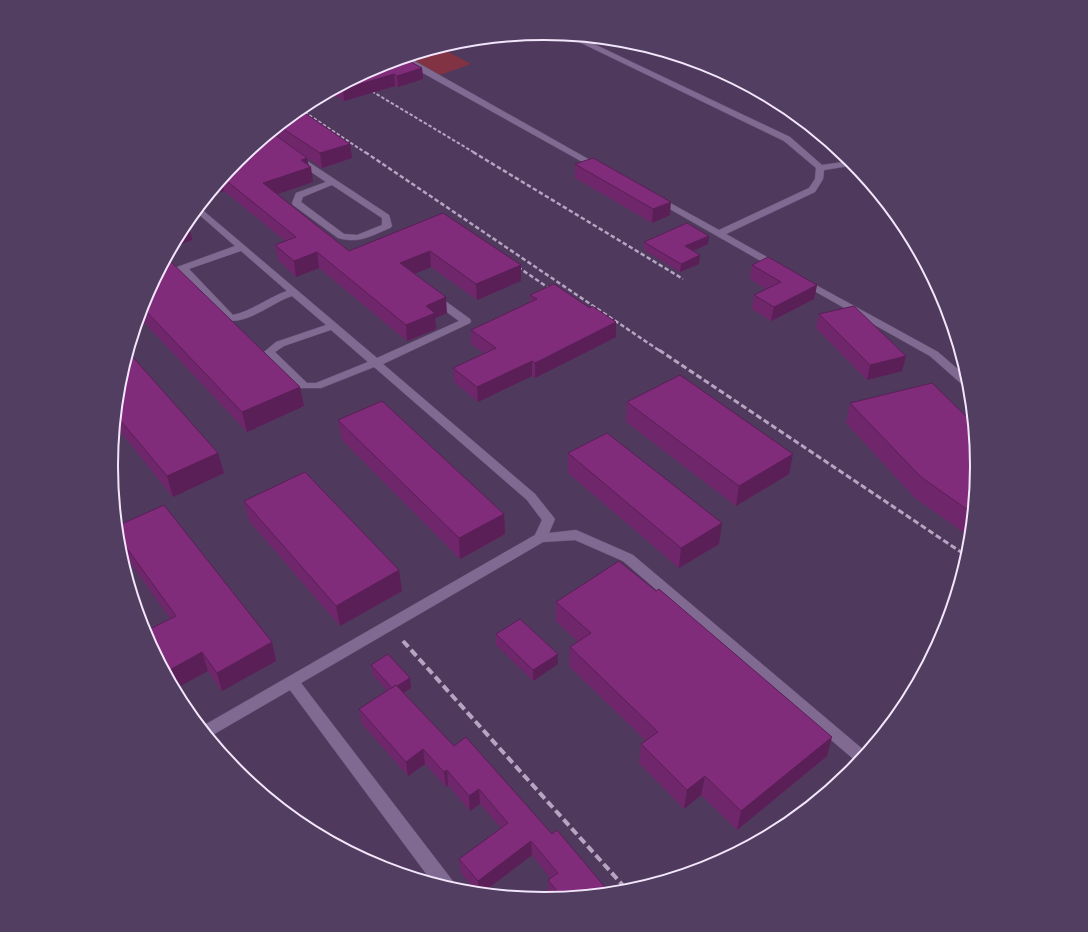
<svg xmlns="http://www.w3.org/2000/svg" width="1088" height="932" font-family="Roboto,sans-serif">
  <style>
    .green { fill: #823343 }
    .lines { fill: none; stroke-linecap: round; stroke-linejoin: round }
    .minor-casing { stroke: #695776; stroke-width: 1 }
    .minor { fill: #816a91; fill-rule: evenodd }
    .rail-far3 { stroke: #b5a5c0; stroke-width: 2; stroke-dasharray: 3.5 2; stroke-linecap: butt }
    .rail-far2 { stroke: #b5a5c0; stroke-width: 2.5; stroke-dasharray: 4.5 2.5; stroke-linecap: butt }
    .rail-far1 { stroke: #b5a5c0; stroke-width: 3; stroke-dasharray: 6 3; stroke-linecap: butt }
    .rail { stroke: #b5a5c0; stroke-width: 4; stroke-dasharray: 8 4; stroke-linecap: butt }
    .wall { fill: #6f266a }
    .shaded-wall { fill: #5a1f56 }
    .building { fill: #812c7b; stroke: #5a1f56 }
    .rim { fill: none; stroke: #f2e6fc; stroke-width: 2 }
  </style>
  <rect width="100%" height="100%" fill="#4f395d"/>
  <path class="green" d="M439 47 471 64 440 75 408 57Z"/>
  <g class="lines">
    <defs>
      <path id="minor" d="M568 35 577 36 790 137 822 165 851 161 855 165 824 170 823 179 815 192 726 234 781 265 783 267 781 269H775L654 200 658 197 661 198 719 230 809 188 815 179 816 168 784 141 569 37Z
        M405 59H411L604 168 600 171 597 170 405 63Z
        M295 157H301L389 215 392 226 390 228C370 236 360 244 338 238L293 205 292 203 296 193 326 182 295 161 294 159ZM332 185 382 218V225L357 235 344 234 301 202 303 197Z
        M199 207 377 358 459 321 429 299 428 297 429 295H437L470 319 471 321 470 323 383 364 535 494 555 519 549 533 576 530 633 555 866 752 858 763 623 561 575 540 543 542 301 683 452 880 455 886 453 889 433 883 290 690 209 737 201 727 535 535 542 520 527 500 374 367 321 388H300L264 352 276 342 326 325 292 296C273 302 247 325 227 320L181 272 155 281 158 274 235 246 195 211ZM241 251 287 291C269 297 250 312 233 315L189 269ZM331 330 368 362 316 383H307L275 352 284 346Z
        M803 278 938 352 968 378 969 388 965 387 930 356 800 283 798 281 800 279Z"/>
    </defs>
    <use href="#minor" class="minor-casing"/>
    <use href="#minor" class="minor"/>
    <path class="rail-far3" d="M353 80 475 153
      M300 109 366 153"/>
    <path class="rail-far2" d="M365 152 660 351
      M473 152 683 279
      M512 263 556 293"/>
    <path class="rail-far1" d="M659 350 967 556"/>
    <path class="rail" d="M403 641 628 891"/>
  </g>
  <path class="wall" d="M379 66 422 68 423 79 398 87 395 86 344 101 330 92Z
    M766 96 785 106 802 121 765 104Z
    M299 109 350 144 352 158 322 168 307 158 313 182 277 194 349 251 443 213 521 281 477 300 431 267 415 274 447 313 435 318 436 329 407 341 319 268 296 277 278 260 275 245 285 241 224 191 208 196 238 160 279 138 277 128Z
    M575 164 670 215 652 223 575 178Z
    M644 242 708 244 693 251 699 264 680 272 644 250Z
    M752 265 817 285 814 299 771 321 752 309 754 295 766 289 750 279Z
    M530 295 590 308 616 322V337L535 378 532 376 478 402 454 382 453 368 484 353 471 344V330L530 302Z
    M144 300 300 387 304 406 247 432 139 317Z
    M819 314 902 371 867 380 816 328Z
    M119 381 218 453 224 473 173 497 115 425Z
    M627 402 789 474 736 506 626 422Z
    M850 403 977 466 970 537 915 498 846 423Z
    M338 420 504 514 505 534 460 559 342 440Z
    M568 453 719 544 679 568 568 473Z
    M244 501 402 591 340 626 249 521Z
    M117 526 272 642 276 661 222 691 119 547Z
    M556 602 827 756 737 830 701 795 684 809 639 763 641 744 646 741 569 666 570 647 578 642 556 621Z
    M496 634 558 654V664L533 681 496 645Z
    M371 665 410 678 411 688 404 693 454 746 552 834 610 893 551 898 548 894V880L550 878 532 855 482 893 477 892 461 873 459 859 501 828 480 804 470 811 448 785 446 787 425 764 408 776 362 724 359 709 387 691 373 675Z"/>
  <path class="shaded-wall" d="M422 68 423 79 398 87 397 76Z
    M394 74 395 86 344 101 343 89Z
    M350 144 352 158 322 168 320 153Z
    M307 158 309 168 311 167 313 182 266 198 263 183 301 160Z
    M221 180 224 191 208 196Z
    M671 202 670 215 652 223 653 209Z
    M189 226 192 240 173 247 183 228Z
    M709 236 708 244 684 255 685 246Z
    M430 251 431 267 402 279 400 263Z
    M317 252 319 268 296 277 294 261Z
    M700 255 699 264 680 272 681 264Z
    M521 265V281L477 300 476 284Z
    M817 285 814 299 771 321 774 307Z
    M446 297 447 313 435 318 436 329 407 341 406 325 426 306Z
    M616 322V337L535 378V363Z
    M906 356 902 371 867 380 870 365Z
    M532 361V376L478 402 477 387Z
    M300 387 304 406 247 432 242 412Z
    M218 453 224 473 173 497 167 476Z
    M793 454 789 474 736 506 739 486Z
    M504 514 505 534 460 559 459 538Z
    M722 523 719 544 679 568 681 548Z
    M399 570 402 591 340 626 336 606Z
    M272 642 276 661 222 691 217 673Z
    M202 652 208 671 175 689 166 672Z
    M558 654V664L533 681V670Z
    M410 678 411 688 394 699 393 688Z
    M832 737 827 756 737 830 741 811Z
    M423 749 425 764 408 776 406 762Z
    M447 770 448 785 446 787 444 772Z
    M705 776 701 795 684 809 687 790Z
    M479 789 480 804 470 811 469 796Z
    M531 841 532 855 482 893H479L478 881Z"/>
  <path class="building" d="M404 58 422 68 397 76 394 74 343 89 339 87 379 66Z
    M299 109 350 144 320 153 279 126 282 124 287 122 285 121Z
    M271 132 307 158 301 160 311 167 263 183 349 251 443 213 521 265 476 284 430 251 400 263 446 297 426 306 435 313 406 325 317 252 294 261 275 245 296 237 223 178 238 160Z
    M593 158 671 202 653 209 575 164Z
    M186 223 189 226 183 228 184 225Z
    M687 223 709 236 685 246 700 255 681 264 644 242Z
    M768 257 817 285 774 307 754 295 781 282 752 265Z
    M170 261 300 387 242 412 142 307 144 300 164 264Z
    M554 284 590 308 592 306 616 322 535 363 532 361 477 387 453 368 496 348 471 330 537 299 530 295Z
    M854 306 906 356 870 365 819 314Z
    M131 355 218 453 167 476 116 415 119 381 127 356Z
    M680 375 793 454 739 486 627 402Z
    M932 383 973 423 977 466 972 513 921 477 850 403Z
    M382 401 504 514 459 538 338 420Z
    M607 433 722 523 681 548 568 453Z
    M305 472 399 570 336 606 244 501Z
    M164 505 272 642 217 673 202 652 166 672 144 632 176 616 118 536 117 526Z
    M619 561 656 591 659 589 832 737 741 811 705 776 687 790 641 744 658 732 570 647 591 633 556 602Z
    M520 619 558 654 533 670 496 634Z
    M388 654 410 678 397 686 396 685 392 688 371 665Z
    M396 685 454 746 466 737 552 834 557 830 610 893 562 897 548 880 558 873 531 841 478 881 459 859 508 823 479 789 469 796 447 770 444 772 423 749 406 762 359 709Z"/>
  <path d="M0 0H1088V932H0ZM118 466a426 426 0 1 1 852 0a426 426 0 1 1-852 0Z" fill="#523e60" fill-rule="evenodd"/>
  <path class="rim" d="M118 466a426 426 0 1 1 852 0a426 426 0 1 1-852 0Z"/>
</svg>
